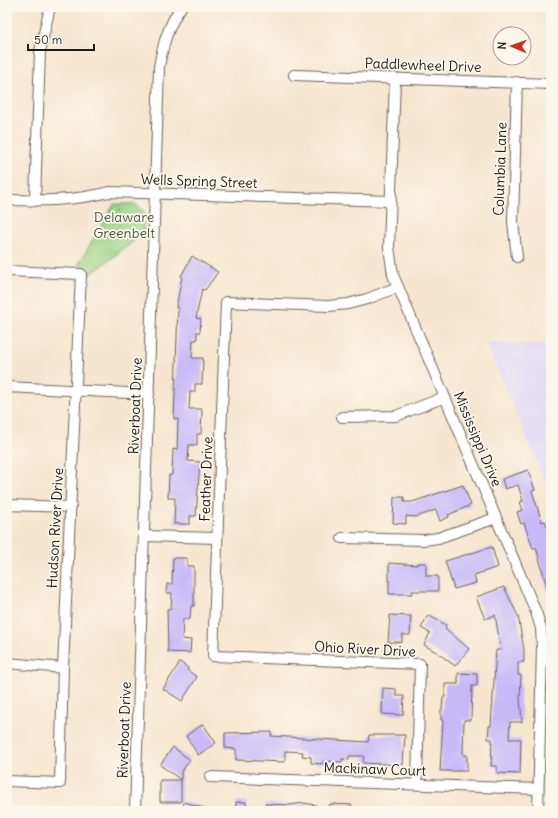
<svg xmlns="http://www.w3.org/2000/svg" width="558" height="818" font-family="Delius,sans-serif">
  <style>
    .built { fill: #ddd5f6 }
    .green { fill: #9ad082; stroke: #5b764f }
    .building { fill: #c7b9f8 }
    .lines { fill: none; stroke-linecap: round; stroke-linejoin: round }
    .minor-casing { stroke: #68635b; stroke-width: 12 }
    .path { stroke: #68635b; stroke-width: 1.5; stroke-dasharray: 1 3; stroke-linecap: butt }
    .minor { stroke: #fff; stroke-width: 10 }
    .labels { text-anchor: middle; dominant-baseline: central; stroke-width: 3.5; stroke-linejoin: round; paint-order: stroke }
    .street-label { font-size: 14px; fill: #1c1c1c; stroke: #fbf7ec }
    .park-label { font-size: 14px; fill: #485b40; stroke: #fbf7ec }
  </style>
  <rect width="100%" height="100%" fill="#fbf7ec"/>
  <filter id="ink" filterUnits="userSpaceOnUse"><feTurbulence type="fractalNoise" baseFrequency=".025" numOctaves="2"/><feDisplacementMap in="SourceGraphic" scale="8" xChannelSelector="R" yChannelSelector="G"/><feConvolveMatrix kernelMatrix="1 2 1 2 8 2 1 2 1" color-interpolation-filters="sRGB"/></filter>
  <filter id="wash" filterUnits="userSpaceOnUse"><feTurbulence type="fractalNoise" baseFrequency=".012" numOctaves="4" result="noise"/><feDisplacementMap in="SourceGraphic" scale="16" xChannelSelector="R" yChannelSelector="G"/><feGaussianBlur stdDeviation="0.9" result="paint"/><feColorMatrix in="noise" values="0 0 0 0 0 0 0 0 0 0 0 0 0 0 0 0 0 1.4 0 .05"/><feComposite in="paint" operator="in"/></filter>
  <g filter="url(#wash)">
    <rect width="100%" height="100%" fill="#f6e6cf"/>
    <path class="built" d="M486 343 551 345V494Z"/>
    <path class="green" d="M114 204H135L144 212 143 234 90 275 83 267 78 265Z"/>
    <g id="blocks">
      <path class="building" d="M192 256 218 272 205 290 202 289 196 318 201 319 200 332H197V340H193L192 358H203L202 384H195V392H190L189 409H202L201 434H197V445H189L188 461 200 462 196 516H190V524H174L175 498H168L169 475H172L173 449 177 450 178 419H174L178 308H176L182 277 181 276Z
        M528 470 535 490 532 491 542 522 545 521 551 536V595H549L536 547 533 548 524 523 521 524 517 512 523 510 520 502 523 501 518 485 505 489 502 479Z
        M463 485 471 505 448 515 449 517 440 521 436 510 416 517 406 516V524L393 523 394 497H404V502H412Z
        M492 547 498 567 474 575 476 583 454 589 445 561Z
        M173 558H187V566H194V606H191L190 619H183L182 639 191 640 190 653 168 652 167 609H171L172 593H166L167 584H172Z
        M389 563 417 565V563H426V576H438V591H412V594H389Z
        M504 587 518 616 524 650V662H518V675H521L520 699 522 722H510L509 739H521L520 774 497 773V766H491L492 739H488L489 726H491L496 650H501L495 615 485 619 476 597Z
        M390 615 411 616 410 635H402V642H388Z
        M428 615 446 625 445 628 469 649 455 666 438 653 424 645 430 633 421 628Z
        M180 662 188 668 187 670 197 677 182 701 163 689Z
        M458 673 477 674V686H472L471 720H464L463 755H467V771H440L443 720H441V710H442L443 697H445V684H458Z
        M383 688 396 689V696H404L403 715 382 714Z
        M203 724 216 743 198 755 186 736Z
        M272 732 271 736 368 742 369 735H405L403 765 363 763 364 756H349V760L342 759V762L323 761V764L311 763V757L302 756 303 752 285 751V762L236 760V749L225 748V733Z
        M173 747 190 760 181 772V780L160 765Z
        M160 780H181V802H160Z
        M184 802 207 809V811H182Z
        M236 802H246V811H236Z
        M303 803 316 805V811H265V804L290 805Z
        M330 804 352 805V811H329Z"/>
    </g>
  </g>
  <g filter="url(#ink)">
    <use href="#blocks" fill-opacity="0" stroke="#68635b" stroke-width="1"/>
    <g class="lines">
      <defs>
        <path id="minor" d="M294 75 551 84
          M395 78 389 247 393 275 536 612 541 628 542 647 538 811
          M517 82 513 222 517 257
          M7 200C43 201 74 201 109 192L391 201
          M35 201 40 51 50 7
          M7 271 81 274 63 668 60 783 7 781
          M398 287 367 299 348 304 328 306 226 302 213 656 420 664 417 784
          M7 387 149 394
          M342 417 396 416 445 397
          M7 505 71 507
          M144 536 217 538
          M342 538 424 540 438 538 496 518
          M7 663 63 668
          M210 777 538 789
          M135 811 159 67C163 44 168 26 181 7"/>
      </defs>
      <use href="#minor" class="minor-casing"/>
      <path class="path" d="M118 208 119 212"/>
      <use href="#minor" class="minor"/>
    </g>
  </g>
  <g class="labels">
    <g class="street-label">
      <text transform="translate(423 65) rotate(2)">Paddlewheel Drive</text>
      <text transform="translate(500 169) rotate(-88)">Columbia Lane</text>
      <text transform="translate(199 181) rotate(2)">Wells Spring Street</text>
      <text transform="translate(135 406) rotate(-88)">Riverboat Drive</text>
      <text transform="translate(478 439) rotate(67)">Mississippi Drive</text>
      <text transform="translate(206 479) rotate(-88)">Feather Drive</text>
      <text transform="translate(55 528) rotate(-87)">Hudson River Drive</text>
      <text transform="translate(365 649) rotate(3)">Ohio River Drive</text>
      <text transform="translate(124 730) rotate(-88)">Riverboat Drive</text>
      <text transform="translate(375 769) rotate(2)">Mackinaw Court</text>
    </g>
    <g class="park-label">
      <text x="124" y="217">Delaware<tspan x="124" dy="16">Greenbelt</tspan></text>
    </g>
  </g>
  <rect width="558" height="818" fill="none" stroke="#fbf7ec" stroke-width="24"/>
  <g transform="translate(512 46) rotate(272)"><circle r="19" fill="#fbf7ec" stroke="#a29f99"/>
  <path d="M0-3L7 15L0 10L-7 15Z" fill="#c8321e"/>
  <text y="-6" font-size="11" font-weight="bold" text-anchor="middle" fill="#1c1c1c">N</text>
  </g>
  <path d="M28 44v6h66v-6" fill="none" stroke="#1c1c1c" stroke-width="2"/>
  <text x="34" y="44" font-size="12" fill="#1c1c1c" stroke="#fbf7ec" stroke-width="3" paint-order="stroke">50 m</text>
</svg>
